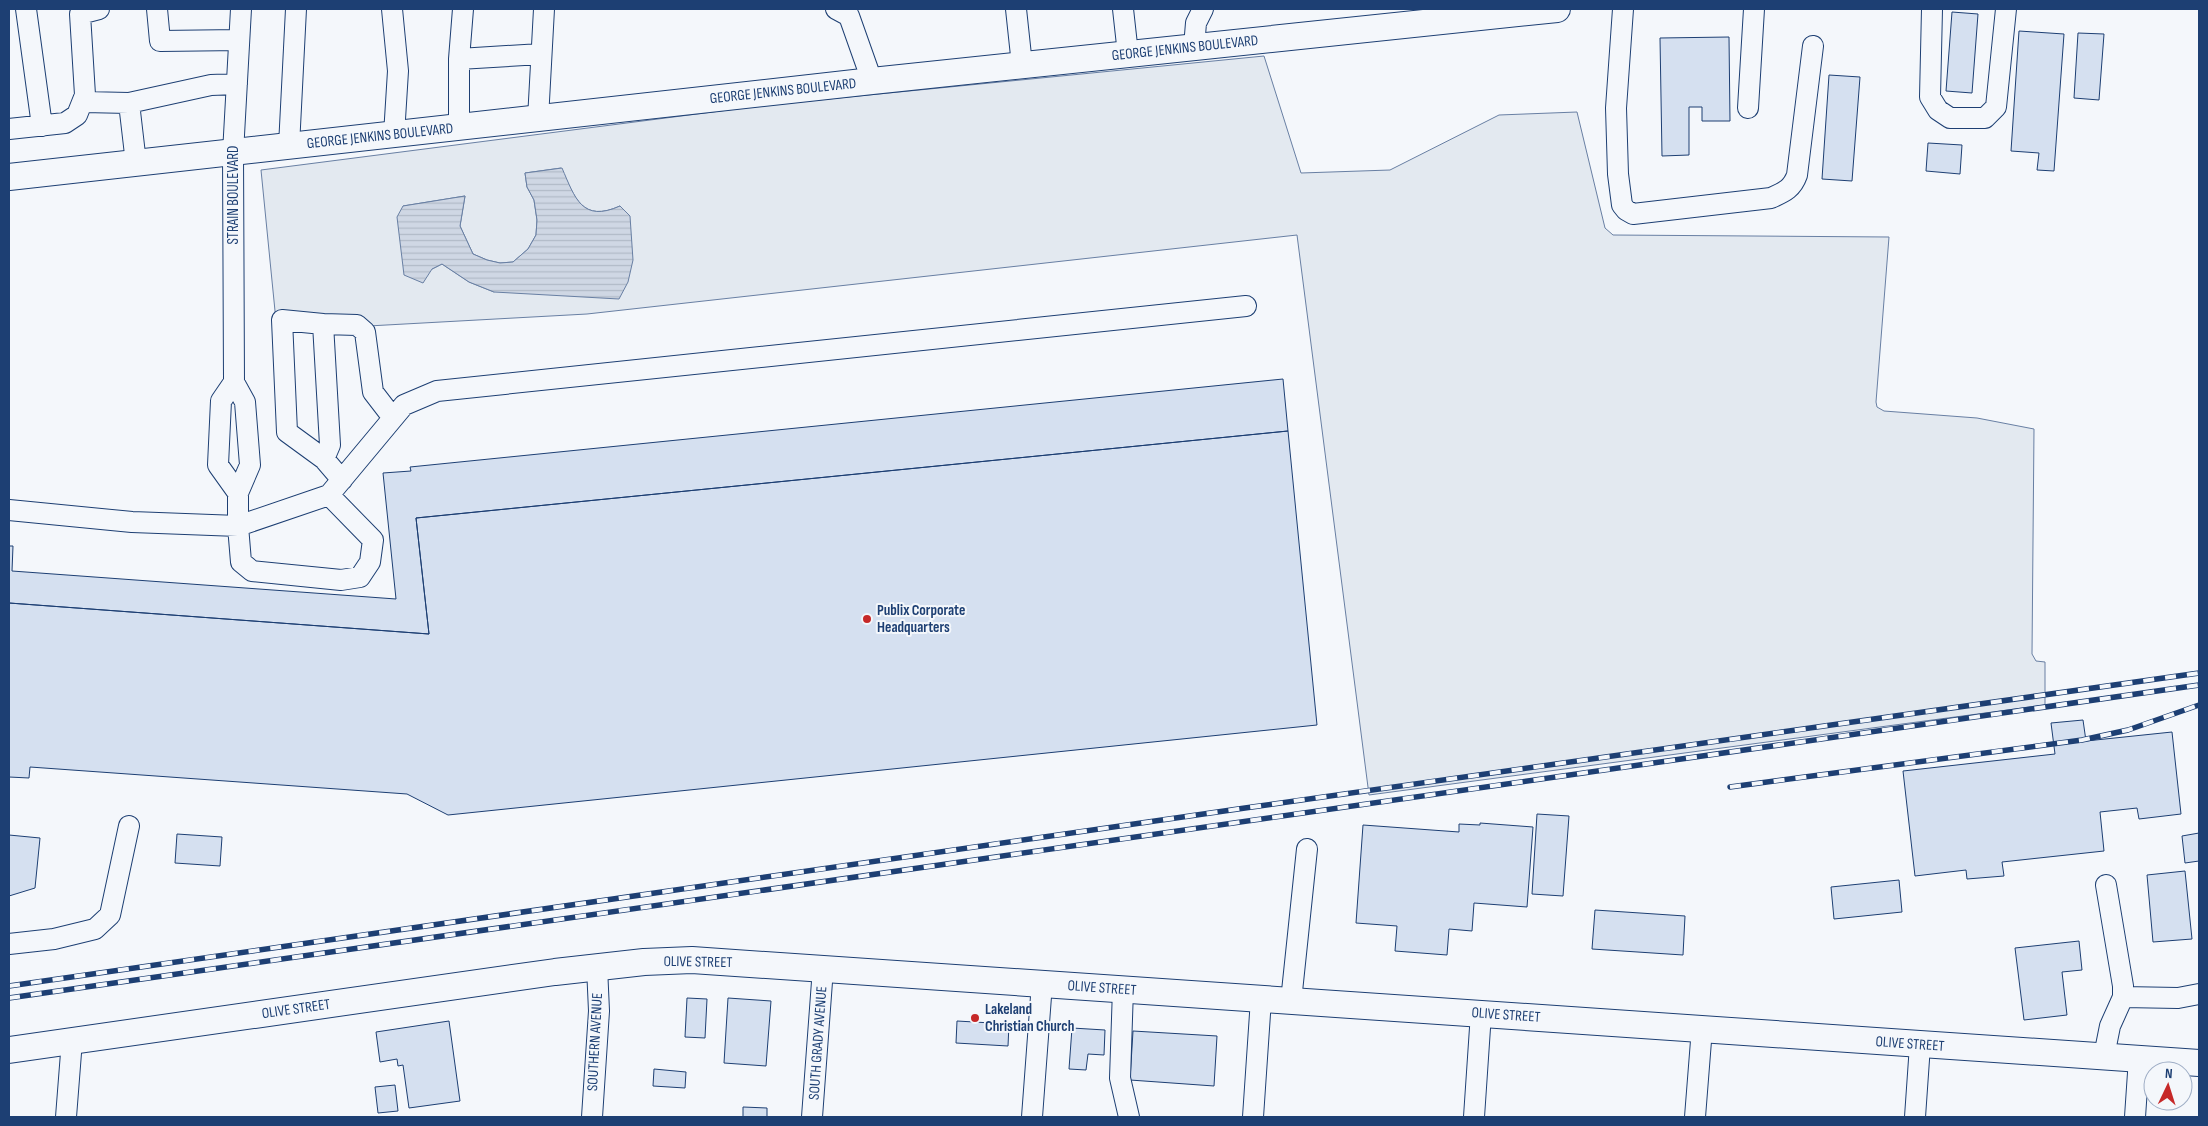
<svg xmlns="http://www.w3.org/2000/svg" width="2208" height="1126" font-family="'Sofia Sans Condensed',sans-serif">
  <style>
    .grass { fill: #e3e9f0; stroke: #687fa3; fill-rule: evenodd }
    .water { fill: url(#water-rules); stroke: #687fa3 }
    .building { fill: #d5e0f0; stroke: #1d3f73 }
    .lines { fill: none; stroke-linecap: round; stroke-linejoin: round }
    .minor-casing { stroke: #1d3f73; stroke-width: 22 }
    .major-casing { stroke: #1d3f73; stroke-width: 28 }
    .minor { stroke: #f4f7fb; stroke-width: 20 }
    .major { stroke: #f4f7fb; stroke-width: 26 }
    .rail-casing { stroke: #1d3f73; stroke-width: 5.5 }
    .rail { stroke: #f4f7fb; stroke-width: 4; stroke-dasharray: 11; stroke-linecap: butt }
    .poi-dot { fill: #c62828; stroke: #f4f7fb; stroke-width: 2 }
    .labels { text-anchor: middle; dominant-baseline: central; stroke-width: 4; stroke-linejoin: round; paint-order: stroke }
    .street-label { font-size: 15px; fill: #1d3f73; stroke: #f4f7fb }
    .poi-label { font-size: 15px; font-weight: bold; fill: #1d3f73; stroke: #f4f7fb; text-anchor: start }
  </style>
  <defs>
    <pattern id="water-rules" width="6" height="5" patternUnits="userSpaceOnUse" patternTransform="scale(1.25)"><rect width="6" height="5" fill="#cfd7e4"/><path d="M0 2.5h6" fill="none" stroke="#b1bac7"/></pattern>
  </defs>
  <rect width="100%" height="100%" fill="#f4f7fb"/>
  <path class="grass" d="M1264 56 1301 173 1390 170 1499 115 1577 112 1605 228 1613 235 1889 237 1876 402 1877 407 1884 411 1977 418 2034 429 2032 654 2036 661 2045 662V705L1369 795 1297 235 587 314 277 331 261 170 767 105ZM561 168C575 198 582 223 620 206L494 292 469 282 442 264 432 269 403 206 465 196 460 226 473 254 487 260 500 263 513 262 528 249 536 235 537 220 534 200 527 187 525 173Z"/>
  <path class="water" d="M562 168C575 198 582 223 620 206L630 216 633 260 628 282 619 299 494 292 469 282 442 264 432 269 423 283 404 275 397 217 403 206 465 196 460 226 473 254 487 260 500 263 513 262 528 249 536 235 537 220 534 200 527 187 525 173Z"/>
  <path class="building" d="M1952 12 1978 14 1972 93 1946 91Z
    M2019 31 2064 34 2054 171 2037 170 2039 153 2011 151Z
    M2078 33 2104 34 2099 100 2074 98Z
    M1729 37 1730 121H1702V107H1689V155L1662 156 1660 38Z
    M1829 75 1860 77 1852 181 1822 179Z
    M1928 143 1962 145 1960 174 1926 171Z
    M1283 379 1288 431 416 518 429 634 9 603V546H13L12 571 396 599 383 473 411 471 410 467Z
    M1288 431 1317 725 448 815 407 794 30 767 29 778 9 777V603L429 634 416 518Z
    M2083 720 2086 741 2172 732 2181 814 2139 819 2137 808 2100 812 2104 851 2002 862 2004 876 1967 879 1966 870 1915 876 1903 771 2055 754 2051 723Z
    M1537 814 1569 816 1563 896 1532 894Z
    M1480 823 1533 827 1527 907 1474 903 1472 931 1449 929 1447 955 1395 951 1397 926 1356 923 1363 825 1459 832V824L1480 825Z
    M2199 833V861L2185 863 2182 836Z
    M177 834 222 837 220 866 175 863Z
    M9 835 40 838 35 888 9 896Z
    M2185 871 2192 939 2153 942 2147 875Z
    M1899 880 1902 912 1834 919 1831 887Z
    M1595 910 1685 916 1683 955 1592 949Z
    M2079 941 2082 970 2062 972 2067 1015 2024 1020 2015 948Z
    M687 998 707 999 705 1038 685 1037Z
    M728 998 771 1001 766 1066 724 1063Z
    M449 1021 460 1101 409 1108 403 1065 398 1066 397 1059 380 1062 376 1032Z
    M957 1021 1009 1024 1008 1046 956 1043Z
    M1072 1028 1105 1030 1104 1055 1088 1054 1086 1070 1069 1069Z
    M1133 1031 1217 1036 1214 1086 1130 1080Z
    M654 1069 686 1072 685 1088 653 1086Z
    M395 1085 398 1111 378 1113 375 1087Z
    M743 1107 767 1108V1117H771H743Z"/>
  <g class="lines">
    <defs>
      <path id="minor" d="M26 9 42 126
        M157 9 160 41 239 40
        M241 9 233 153 234 382 245 402 250 465 238 493V526L241 562 252 571 341 580 360 577 370 562 373 540 329 495
        M392 9 398 71 394 135
        M836 9 849 16 872 81
        M1016 9 1022 65
        M1123 9 1128 54
        M1623 9 1616 108 1618 174 1622 205 1626 210 1633 214 1771 198C1784 192 1792 189 1797 175L1813 46
        M1932 9 1930 97 1938 110 1950 118H1985L1996 107 2006 9
        M1194 47 1196 23 1203 9
        M459 59 541 54
        M84 102 129 103 136 163
        M129 103 211 85 237 84
        M1748 108 1754 9
        M538 119 544 9
        M459 128V59L463 9
        M9 129 65 123 77 115 85 95 80 14 99 9
        M289 146 296 9
        M323 324 357 325 365 332 373 392 393 418
        M234 382 221 401 218 465 238 493
        M324 459 330 445 323 324 282 320 287 432 324 459 342 480
        M9 510 132 522 238 526 329 495 404 405 437 391 1246 306
        M9 944 54 939 95 929 110 915 129 826
        M1123 989 1120 1078 1129 1117
        M2123 997 2178 998 2199 994
        M1291 1001 1307 849
        M2104 1056 2110 1026 2123 997V986L2106 885
        M66 1117 72 1040
        M592 1117 599 1011 597 967
        M812 1117 823 968
        M1032 1117 1042 983
        M1253 1117 1261 999
        M1474 1117 1481 1013
        M1695 1117 1702 1028
        M1915 1117 1920 1045
        M2135 1117 2139 1058"/>
      <path id="major" d="M9 177 872 81 1557 9
        M9 1050 555 972 644 962 692 960 2199 1063"/>
    </defs>
    <use href="#minor" class="minor-casing"/>
    <use href="#major" class="major-casing"/>
    <use href="#minor" class="minor"/>
    <use href="#major" class="major"/>
    <defs>
      <path id="rail" d="M1730 787 2082 740 2128 730 2199 705
        M9 986 1245 808 2199 673
        M9 998 2199 685"/>
    </defs>
    <use href="#rail" class="rail-casing"/>
    <use href="#rail" class="rail"/>
  </g>
  <g class="poi-dot">
    <circle cx="867" cy="619" r="5"/>
    <circle cx="975" cy="1018" r="5"/>
  </g>
  <g class="labels">
    <g class="street-label">
      <text transform="translate(1185 48) rotate(-6)">GEORGE JENKINS BOULEVARD</text>
      <text transform="translate(783 91) rotate(-6)">GEORGE JENKINS BOULEVARD</text>
      <text transform="translate(380 136) rotate(-6)">GEORGE JENKINS BOULEVARD</text>
      <text transform="translate(233 195) rotate(-90)">STRAIN BOULEVARD</text>
      <text transform="translate(698 962) rotate(1)">OLIVE STREET</text>
      <text transform="translate(1102 988) rotate(4)">OLIVE STREET</text>
      <text transform="translate(296 1009) rotate(-8)">OLIVE STREET</text>
      <text transform="translate(1506 1015) rotate(4)">OLIVE STREET</text>
      <text transform="translate(595 1042) rotate(-87)">SOUTHERN AVENUE</text>
      <text transform="translate(818 1043) rotate(-86)">SOUTH GRADY AVENUE</text>
      <text transform="translate(1910 1044) rotate(4)">OLIVE STREET</text>
    </g>
    <g class="poi-label">
      <text x="877" y="610">Publix Corporate<tspan x="877" dy="17">Headquarters</tspan></text>
      <text x="985" y="1009">Lakeland<tspan x="985" dy="17">Christian Church</tspan></text>
    </g>
  </g>
  <rect width="2208" height="1126" fill="none" stroke="#1d3f73" stroke-width="20"/>
  <g transform="translate(2168 1086) rotate(4)"><circle r="24" fill="#f4f7fb" stroke="#9eadc5"/>
  <path d="M0-4L9 19L0 12L-9 19Z" fill="#c62828"/>
  <text y="-8" font-size="14" font-weight="bold" text-anchor="middle" fill="#1d3f73">N</text>
  </g>
</svg>
